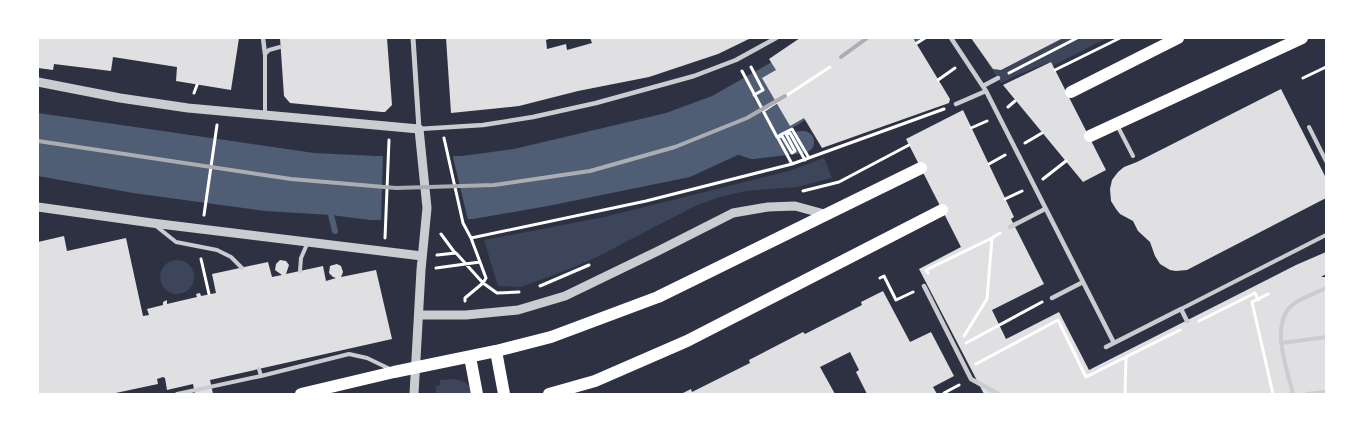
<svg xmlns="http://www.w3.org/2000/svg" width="1364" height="432" font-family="'IBM Plex Serif',serif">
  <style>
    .green { fill: #3c4559 }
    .water { fill: #4f5d75 }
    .pier { fill: #2d3142 }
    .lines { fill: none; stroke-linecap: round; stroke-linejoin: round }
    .stream { stroke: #4f5d75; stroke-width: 6 }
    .canal { stroke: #4f5d75; stroke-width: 22 }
    .building { fill: #e0e0e3 }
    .path { stroke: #fff; stroke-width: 3 }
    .service { stroke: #caccd0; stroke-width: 4 }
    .pedestrian { stroke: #caccd0; stroke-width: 4.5 }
    .minor { stroke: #caccd0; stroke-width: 5 }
    .tertiary { stroke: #caccd0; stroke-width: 9 }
    .primary { stroke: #fff; stroke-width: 12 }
    .rail { stroke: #abadb3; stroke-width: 4 }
  </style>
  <rect width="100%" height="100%" fill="#2d3142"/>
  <path class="green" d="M971 38H1107L1053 66 1050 62 1013 77 1001 83Z
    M824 158 832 178 797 187 746 191 723 196 697 205 595 258 567 270 521 287 498 286 484 240 604 217 789 171Z
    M160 277a17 17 0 1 1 34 0a17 17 0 1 1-34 0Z
    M453 379C465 381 469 383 474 394H436V386L440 385V380Z"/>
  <path class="water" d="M807 38H922L857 85 799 124 753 148 690 177 548 206 473 219 370 220 331 215 265 211 133 193 38 176V113L314 153 376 156H462L514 149 666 113 712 96 786 54Z"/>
  <path class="pier" d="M455 153 453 157 468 220 471 221 381 223 383 154Z"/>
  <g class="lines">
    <path class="stream" d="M331 215 335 231"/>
    <path class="canal" d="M724 138 753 148 803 142"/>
  </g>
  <path class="building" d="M38 38H239L231 90 176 81 177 67 113 57 111 71 54 64 53 70 38 68Z
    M280 38H387L392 105 385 112H382L290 103 284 96Z
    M446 38H552L546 40 547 49 566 44 567 50 592 43 590 38H751L718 54 649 77 578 91 519 106 451 113Z
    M800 38H913L950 99 949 103 822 148 804 118 790 126 762 78 776 70 769 59Z
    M971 38H1063L1001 70 993 69Z
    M1051 62 1106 170 1083 182 1003 85Z
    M1281 89 1326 178V198L1187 270 1176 271 1170 270 1160 264 1155 256 1150 242 1138 231 1133 221 1120 214 1116 209 1111 201 1110 189 1112 180 1118 172 1124 167 1137 162Z
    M963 110 1014 217 1011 219 1044 284 992 310 1006 339 1059 312 1089 370 1296 265 1326 252V274L1321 277H1326V394H984L919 269 961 247 906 139Z
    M64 236 67 251 126 238 143 316 149 315 147 309 163 305V302L167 300V304L197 297 196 294 200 293 201 296 216 293 212 274 268 262 272 277 282 275 275 270 276 264 280 260 286 261 289 265 286 274 323 266 326 281 336 278 333 277 329 273 330 266 333 265 337 264 341 266 343 272 341 277 376 270 392 339 210 380 213 394H195L193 384 167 390 165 378 163 377 157 379 158 384 111 394H38V258H39L38 242Z
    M883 291 910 342 931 332 954 376 933 387 937 394H867L856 372 859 370 850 352 820 367 835 394H681L691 389 692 392 750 363 749 360 803 332 805 334 862 305 861 302Z"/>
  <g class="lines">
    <path class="path" d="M917 43 925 38
      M751 67 763 90 754 95
      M1055 70 1120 38
      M742 71 777 137
      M1009 73 1077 38
      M1303 78 1326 67
      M938 80 955 68
      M194 93 197 85
      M1008 107 1015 101
      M763 111 830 67
      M971 128 987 121
      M780 135 792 129 809 158
      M777 137 782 136 792 153 795 151 786 134 790 133 805 160
      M444 138 463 223 471 238 486 278 483 283 465 298V301
      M778 138 792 164
      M1025 143 1042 133
      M989 164 1005 155
      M1043 179 1066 161
      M803 191 839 182 909 145
      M1005 199 1022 191
      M204 215 217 125
      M441 234 455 253
      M385 238 389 140
      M471 238 646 201 792 164 944 109
      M437 255 456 253 483 283 497 293 519 292
      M201 259 209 294
      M436 268 480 262
      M928 273 926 270 992 238
      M880 278 884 276 896 300 913 292
      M540 286 589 265
      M1268 294 1252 302 1273 394
      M1199 321 1255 293 1258 300
      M964 336 987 299 992 238 1000 233
      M966 343 1042 302
      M976 364 1058 320 1086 377 1180 330
      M944 394V393L959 385
      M1125 394 1126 357"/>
    <path class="service" d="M265 114V54L269 50 280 47
      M1117 125 1133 156
      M1309 127 1326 161
      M156 226 176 242 217 250 231 257 242 268
      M300 271 301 258 308 242
      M1181 309 1326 235
      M1282 343 1326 337
      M259 369 261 376
      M177 394 261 376 349 354 367 358 390 369
      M1293 394C1287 369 1268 321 1295 303 1304 297 1316 293 1326 288
      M1307 394 1326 392"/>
    <path class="pedestrian" d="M263 38 265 54
      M951 38 986 91 1114 343
      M983 86 998 78
      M956 104 986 91
      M419 129 483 125 533 117 596 103 694 76 736 60 776 38
      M1010 227 1045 209
      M924 286 971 379 998 394
      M1052 298 1083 282
      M1106 347 1181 309 1187 321"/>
    <path class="minor" d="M413 38 419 129"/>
    <path class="tertiary" d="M38 82 120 98 188 108 419 129 427 208 421 270 414 394
      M38 207 152 223 422 256
      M419 315H466L518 310 565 296 658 251 733 213 768 207 795 206 828 215"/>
    <path class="primary" d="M1071 92 1178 38
      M1090 136 1302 38
      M496 351 504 394
      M470 357 477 394
      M301 394 394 372 496 351 551 337 658 297 921 168
      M549 394 595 381 687 341 942 210"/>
    <path class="rail" d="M841 57 867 38
      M38 141 291 179 396 188 494 185 590 171 675 147 747 118 785 96"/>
  </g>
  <rect width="1364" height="432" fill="none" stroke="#ffffff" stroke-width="78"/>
</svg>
